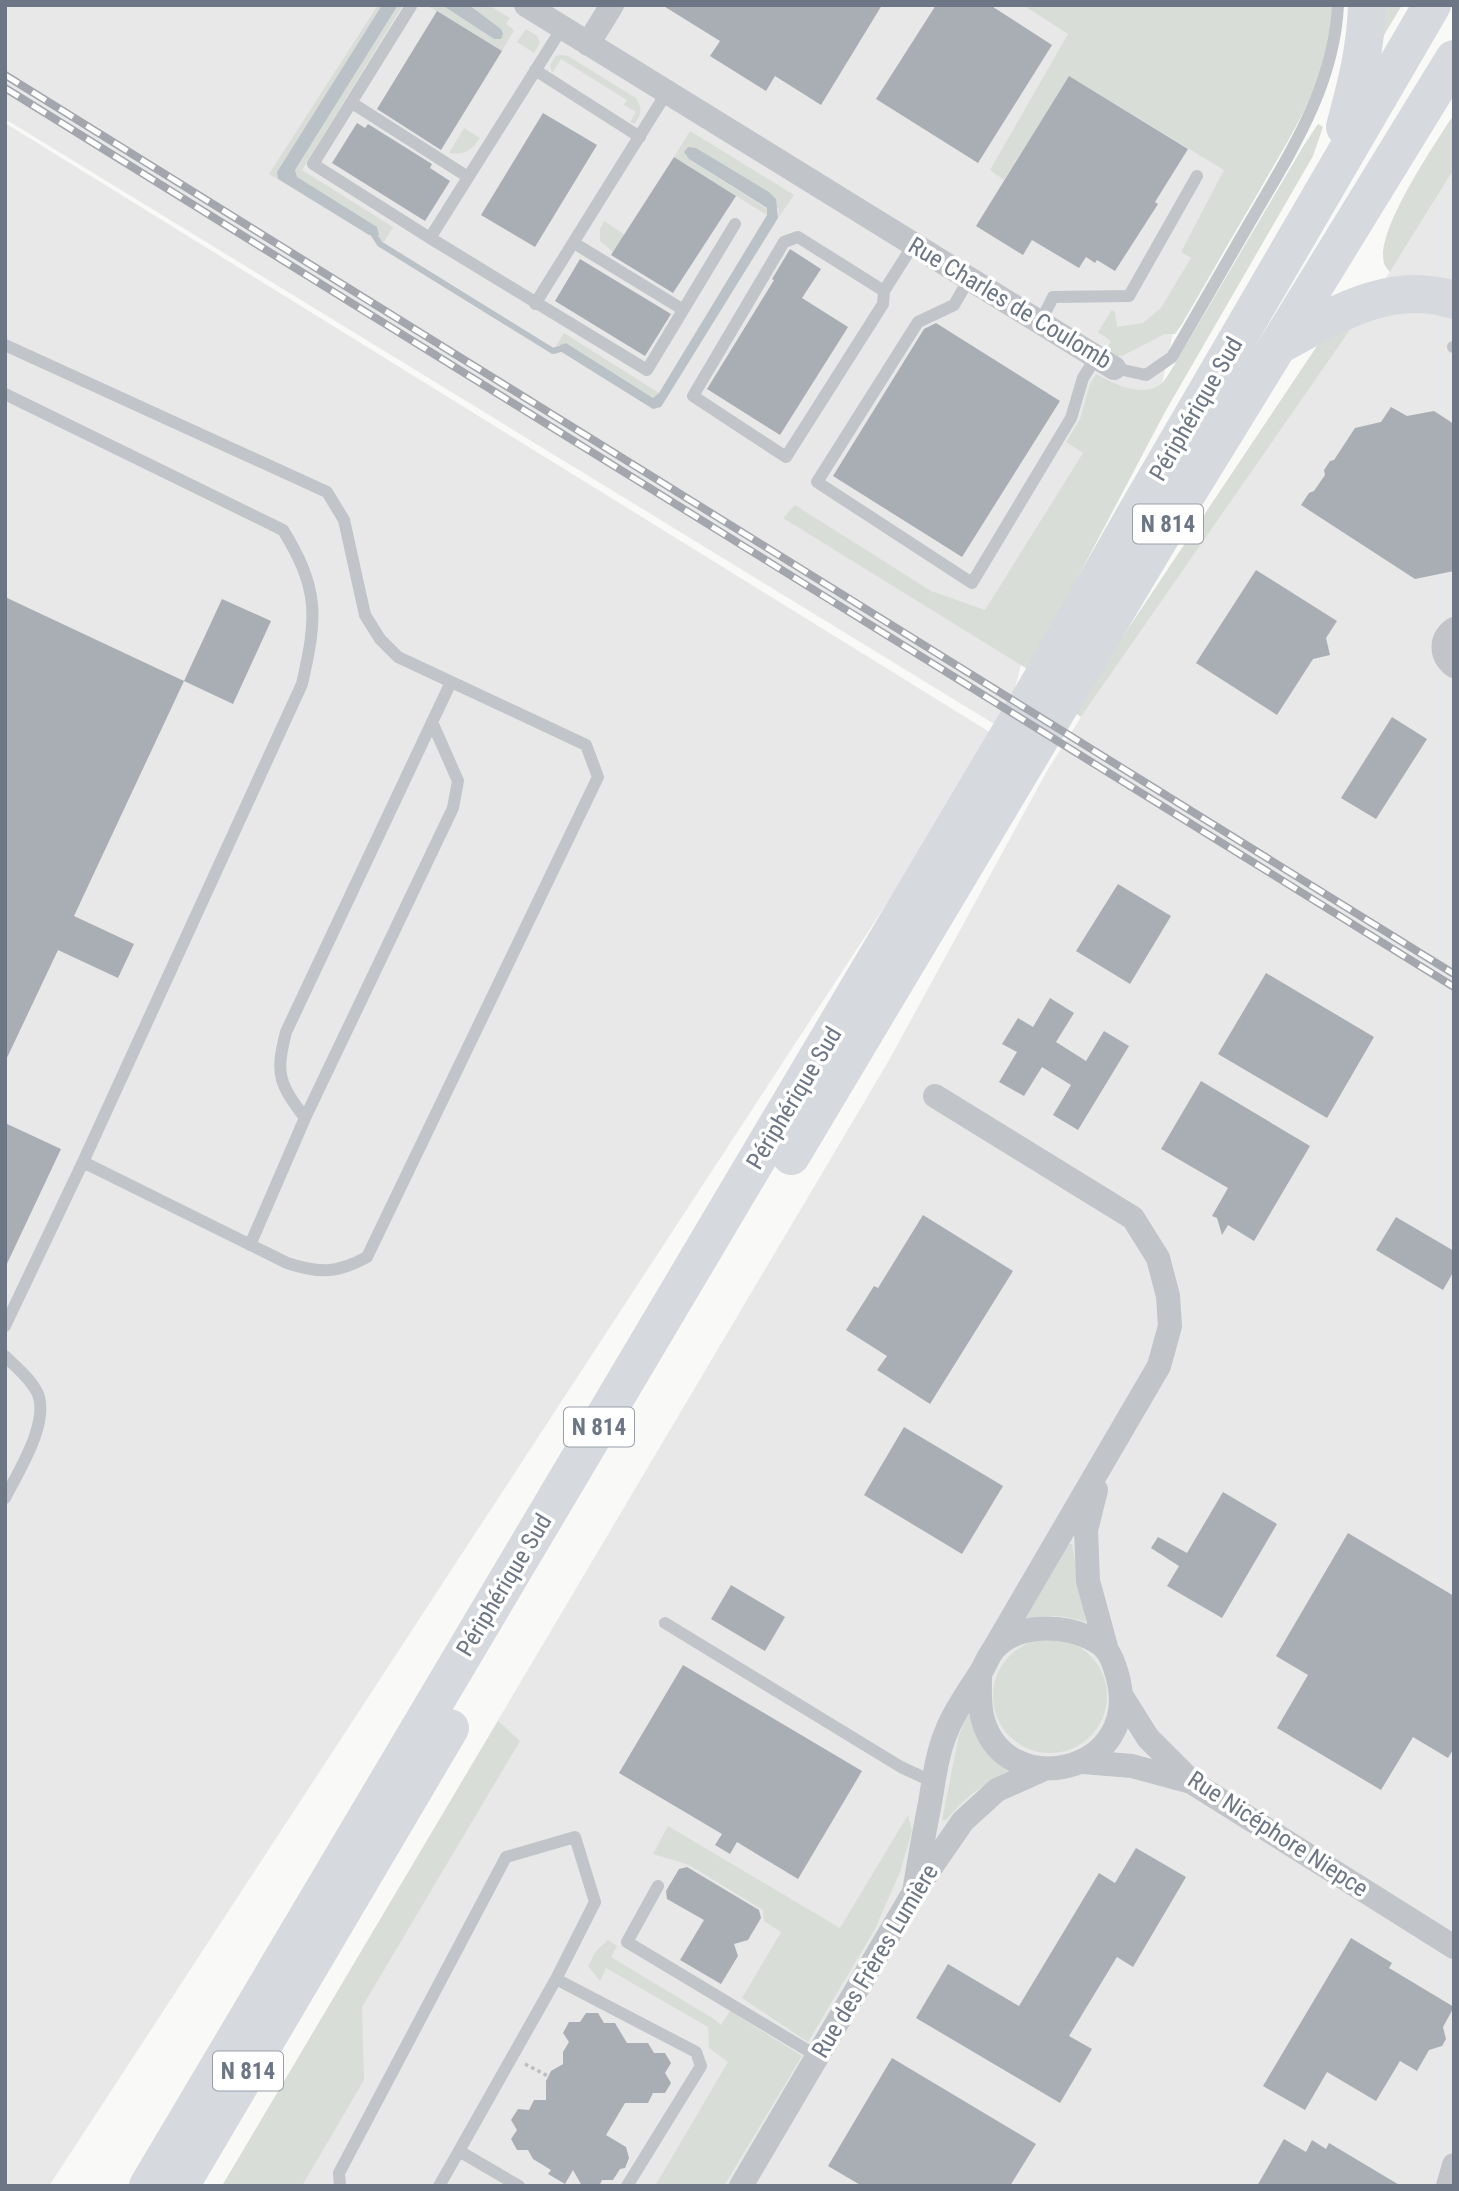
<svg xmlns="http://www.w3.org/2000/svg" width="1459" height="2191" font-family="'Roboto Condensed',sans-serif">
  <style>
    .built { fill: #e7e8e7 }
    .green { fill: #d9ddd7 }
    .water { fill: #bac2c7 }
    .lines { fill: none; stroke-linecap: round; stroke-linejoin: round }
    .stream { stroke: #bac2c7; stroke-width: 6 }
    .building { fill: #a9aeb5 }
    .path { stroke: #bbbdc0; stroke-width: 3.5; stroke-dasharray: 3.5 3.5; stroke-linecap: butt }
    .service { stroke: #c1c4c8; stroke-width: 12 }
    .minor { stroke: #c1c4c8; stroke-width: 24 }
    .trunk { stroke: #d6d9dd; stroke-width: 38 }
    .rail-casing { stroke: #a3a7ad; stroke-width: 8 }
    .rail { stroke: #fff; stroke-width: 5; stroke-dasharray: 16; stroke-linecap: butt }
    .labels { text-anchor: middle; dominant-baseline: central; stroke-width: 7; stroke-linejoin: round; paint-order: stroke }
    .shield { fill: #fff; stroke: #989fa9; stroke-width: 2 }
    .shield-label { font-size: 23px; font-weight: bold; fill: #6c7684 }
    .street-label { font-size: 24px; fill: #6c7684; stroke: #fff }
  </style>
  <rect width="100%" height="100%" fill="#f9f9f7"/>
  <path class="built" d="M5 5H1314L1177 314 1161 389 1021 665 1004 730 5 119Z
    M5 123 996 736 49 2186H5Z
    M1454 169V2186H222L888 1062 1047 771 1081 717 1390 272Z"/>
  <path class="green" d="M378 5H382L277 172 278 179 269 174Z
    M398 5H403L302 170 393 227 384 242 369 235H378L297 177 295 170Z
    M426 5H442L494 39 501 29 469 5H489L510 18 506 24 514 30 502 51Z
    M1023 5H1333C1332 75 1291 135 1258 193 1232 237 1207 281 1182 324L1175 334H1165L1122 356H1115L1106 350 1111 341 1098 332 1112 310 1115 312 1117 327 1143 323 1161 308 1191 258 1181 252 1224 170 1069 76 1004 180 990 170 1068 34Z
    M1375 5H1402L1374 52Z
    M526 29 537 36 540 43 534 53 517 42Z
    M562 55 568 56 636 98C643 109 641 114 635 124L630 122 636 112 624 105 627 100 561 59 552 73 550 65 556 56Z
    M1454 114V169L1390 272C1389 271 1384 265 1384 263 1375 230 1436 143 1454 114Z
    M1318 124 1323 127 1313 156 1165 412 1029 670 783 518 795 505 931 591 985 610 1083 453 1066 442 1080 419 1090 384 1096 374C1112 383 1139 397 1158 386 1163 384 1167 376 1170 372L1304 145Z
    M464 128 480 138C471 151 465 155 449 153Z
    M690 131 794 195 778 218 779 209 689 159 767 209V215L674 157Z
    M604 221 625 235 613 252 600 241V229Z
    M1359 317 1081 717 1073 711 1319 343Z
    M564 333 659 393 653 398 566 343 560 345V351L555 348Z
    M1069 1544H1072L1086 1622C1064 1615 1048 1614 1025 1619Z
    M993 1696a57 57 0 1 1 114 0a57 57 0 1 1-114 0Z
    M970 1708 1014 1770C984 1783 967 1795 946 1820H942L959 1735Z
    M498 1721 520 1741 362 2007 364 2080 302 2186H222Z
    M908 1815 912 1831 900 1872 875 1929 808 2042 742 1998 781 1932 764 1921 763 1910 689 1865 653 1854 668 1826 840 1928Z
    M608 1940 617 1946 611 1957 714 2019 721 2025 730 2011 802 2056 724 2186H655L728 2062 709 2048 708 2027 606 1968 600 1981 588 1966 596 1951Z"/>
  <path class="water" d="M382 5H398L295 170 297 177 377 227 379 235H369L278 179 277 172Z
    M442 5H469L501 29 503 34 501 39H494Z
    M688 147 696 148 769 192 776 199 778 218 661 407 653 409 560 351V345L566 343 653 398 659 393 767 215V208L689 159 684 152Z"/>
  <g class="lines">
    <path class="stream" d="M374 235 380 244 553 351 560 349"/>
  </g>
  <path class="building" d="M662 5H882L821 105 775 76 766 91 710 56 720 41Z
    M936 5H990L1052 45 978 163 876 99Z
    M437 11 502 51 441 150 377 109Z
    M1069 76 1188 149 1155 202 1158 204 1115 271 1097 260 1095 263 1086 257 1079 268 1032 240 1023 255 976 226Z
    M543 113 597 145 535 247 481 215Z
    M357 123 365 128 368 124 432 164 430 168 450 181 425 221 332 163Z
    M674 157 736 196 673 293 611 255Z
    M790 249 821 269 802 298 848 327 780 435 707 389 774 280 772 279Z
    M580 259 671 314 645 356 555 301Z
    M936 323 1060 401 962 557 833 476 924 329Z
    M1391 407 1407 416 1434 411 1454 424V571L1415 579 1301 505 1309 493 1314 491 1325 475 1324 470 1330 461 1334 460 1355 428 1381 422Z
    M1256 570 1337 621 1326 638 1330 655 1313 659 1277 715 1196 663Z
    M5 597 184 681 74 916 134 944 118 978 58 950 5 1062Z
    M222 599 271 621 233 704 184 681Z
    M1392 717 1427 739 1376 819 1341 798Z
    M1118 884 1171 916 1130 984 1076 951Z
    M1266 973 1374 1037 1327 1118 1218 1054Z
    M1050 998 1074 1013 1056 1042 1086 1061 1104 1031 1129 1046 1078 1130 1053 1115 1071 1085 1042 1067 1024 1096 999 1082 1017 1052 1002 1044 1018 1018 1033 1027Z
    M1201 1081 1310 1146 1254 1241 1228 1225 1222 1235 1217 1218 1212 1216 1228 1188 1161 1149Z
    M5 1123 61 1149 5 1268Z
    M923 1215 1013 1271 930 1404 877 1370 887 1356 846 1330 874 1286 878 1288Z
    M1396 1217 1454 1251V1271L1443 1290 1376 1250Z
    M904 1427 1003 1486 962 1554 864 1495Z
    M1223 1492 1277 1524 1222 1618 1167 1586 1179 1566 1151 1548 1158 1537 1187 1553Z
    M1348 1533 1454 1596V1748L1448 1758 1413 1737 1381 1790 1277 1728 1308 1675 1276 1656Z
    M731 1585 785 1617 765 1651 711 1619Z
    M683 1665 862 1771 798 1879 737 1842 730 1854 715 1845 722 1834 619 1773Z
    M1136 1848 1186 1877 1133 1967 1117 1957 1069 2036 1092 2049 1060 2103 916 2018 948 1964 1019 2006 1099 1873 1115 1883Z
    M687 1867 759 1910 761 1918 748 1940 734 1944 738 1956 721 1984 680 1960 704 1920 667 1899 666 1891 679 1869Z
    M1351 1938 1392 1963 1389 1968 1454 2007 1443 2027 1446 2039 1442 2046 1429 2050 1417 2071 1400 2061 1376 2101 1327 2072 1305 2110 1263 2086Z
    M586 2013H598L604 2023H615L627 2043H648L654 2053H665L671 2063 665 2073 671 2083 665 2093H653L648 2103H625L606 2135 626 2147 629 2158 625 2168 620 2169 613 2180H602L599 2186H582L573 2170 565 2184 548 2174 551 2170 533 2159 528 2150H517L511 2139 517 2130 511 2120 518 2109 529 2110 534 2100H546V2081L551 2071 563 2064V2052L569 2042 563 2033 569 2022H580Z
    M892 2058 1036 2144 1010 2186H862L828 2166Z
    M1284 2139 1306 2152 1312 2140 1326 2149 1329 2143 1401 2186H1257Z"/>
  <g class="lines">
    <path class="path" d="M525 2064 548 2076"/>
    <path class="service" d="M411 6 313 164 430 238
      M562 28 430 238 647 370 735 224
      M535 70 640 137
      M352 103 468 177
      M574 243 682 309
      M969 279 954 305 918 322 817 482 972 583 1071 418 1083 378 1096 357
      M884 291 883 304 786 457 693 396 784 242 798 237 884 291 913 245
      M535 304 667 92
      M1040 323 1053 297 1129 296 1197 176
      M5 345 327 492 344 520 365 615 380 639 398 657 586 745 598 777 367 1257C338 1273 320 1274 287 1263L83 1162
      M1453 347H1454
      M1114 368 1146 375 1172 357C1198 312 1224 267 1250 222 1290 153 1334 87 1338 5
      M5 394 283 530C320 590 317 618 302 684L83 1162 5 1326
      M305 1118 453 808 458 781 432 722
      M250 1245 305 1118C279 1083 275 1075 286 1032L451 682
      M5 1356C16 1367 30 1378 37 1392 51 1421 18 1472 5 1498
      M665 1623 901 1767 933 1782
      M658 1886 627 1942 817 2056
      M340 2186 339 2173 506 1857 575 1837 595 1902 556 1979
      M439 2186 459 2151
      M519 2186 459 2151 556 1979 696 2052 701 2066 627 2186"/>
    <path class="minor" d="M526 5 1114 368
      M588 44 612 5
      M1454 629C1440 639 1440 655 1454 666
      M935 1096 1133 1218 1158 1258 1168 1296 1170 1326 1159 1366 995 1647
      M1096 1490 1086 1530 1088 1581 1106 1647
      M1123 1698 1148 1738 1193 1783 1454 1947
      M1083 1762 1132 1766 1191 1782
      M914 1892C919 1862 924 1833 930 1803 934 1779 937 1753 947 1730 955 1710 967 1694 979 1675 985 1667 988 1655 995 1648 1018 1623 1063 1625 1090 1638 1108 1646 1112 1657 1117 1674 1146 1775 1002 1804 982 1716 979 1702 980 1688 980 1674
      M741 2186 914 1892 963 1821 997 1790 1044 1769
      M1448 2186 1454 2165"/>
    <path class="trunk" d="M1345 127C1356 86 1366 48 1367 5
      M1279 345C1333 316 1390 279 1454 300
      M791 1156 1158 541 1454 59
      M148 2186 1039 684 1132 520 1432 5
      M180 2186 450 1728"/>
    <defs>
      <path id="rail" d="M5 75 1454 974
        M5 88 1454 987"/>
    </defs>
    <use href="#rail" class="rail-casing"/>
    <use href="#rail" class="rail"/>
  </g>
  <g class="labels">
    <g class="shield">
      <rect x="1133" y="504.5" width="70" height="39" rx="5"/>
      <rect x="564" y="1407.5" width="70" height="39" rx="5"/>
      <rect x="213" y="2051.5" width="70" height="39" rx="5"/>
    </g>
    <g class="shield-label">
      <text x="1168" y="524">N 814</text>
      <text x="599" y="1427">N 814</text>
      <text x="248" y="2071">N 814</text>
    </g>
    <g class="street-label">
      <text transform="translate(1010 303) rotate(31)">Rue Charles de Coulomb</text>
      <text transform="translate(1196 409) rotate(-60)">Périphérique Sud</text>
      <text transform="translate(794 1098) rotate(-59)">Périphérique Sud</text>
      <text transform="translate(504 1585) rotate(-59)">Périphérique Sud</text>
      <text transform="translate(1278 1834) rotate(33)">Rue Nicéphore Niepce</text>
      <text transform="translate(875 1961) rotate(-59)">Rue des Frères Lumière</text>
    </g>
  </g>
  <rect width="1459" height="2191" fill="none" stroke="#6c7684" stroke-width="14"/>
</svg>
